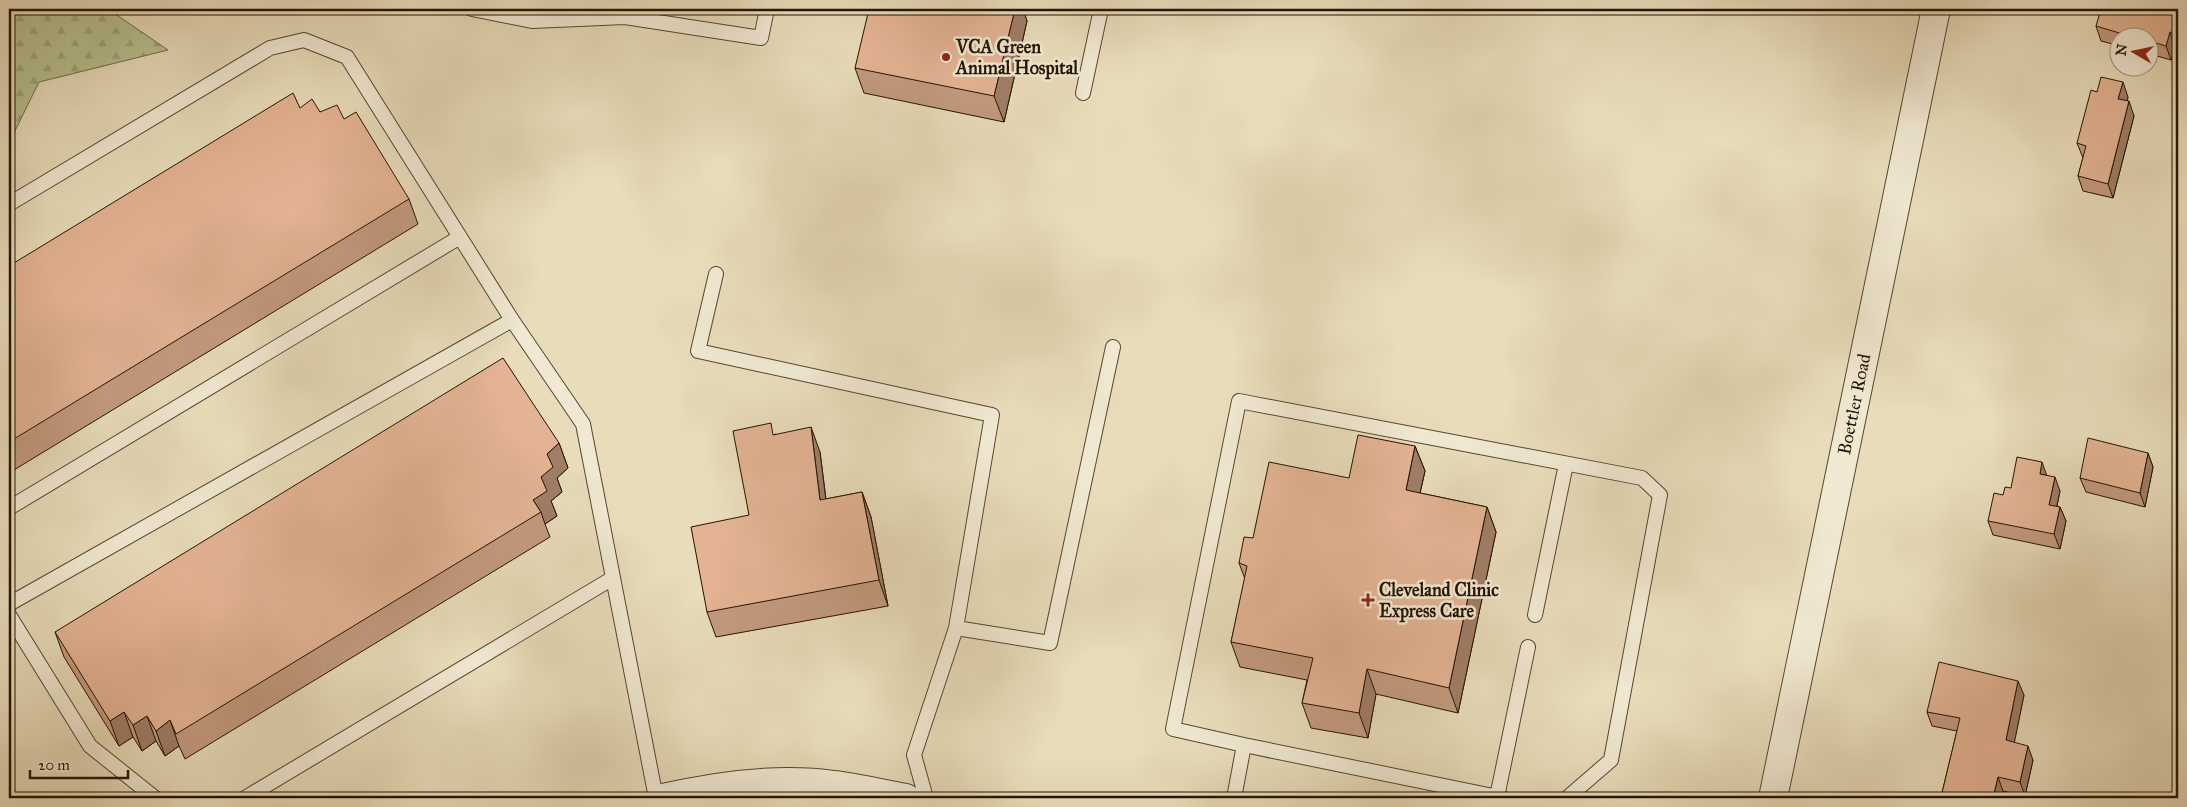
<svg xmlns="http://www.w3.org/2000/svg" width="2187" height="807" font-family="'IM FELL Great Primer',serif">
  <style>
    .forest { fill: url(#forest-firs); stroke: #6e6a48 }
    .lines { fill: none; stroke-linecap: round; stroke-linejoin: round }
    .service-casing { stroke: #56462e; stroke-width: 16 }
    .minor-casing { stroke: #56462e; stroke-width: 30 }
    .tertiary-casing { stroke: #56462e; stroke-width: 30 }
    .service { stroke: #f0e8d2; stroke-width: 14 }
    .minor { stroke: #f0e8d2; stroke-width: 28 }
    .tertiary { stroke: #f0e8d2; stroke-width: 28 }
    .wall { fill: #c39a7e; stroke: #251400 }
    .shaded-wall { fill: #9f7d67; stroke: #251400 }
    .building { fill: #e3b393; stroke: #251400 }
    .poi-dot { fill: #8f2418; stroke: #f0e8d2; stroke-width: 2 }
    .labels { text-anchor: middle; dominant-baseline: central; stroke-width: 5; stroke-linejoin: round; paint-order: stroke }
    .poi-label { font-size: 18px; font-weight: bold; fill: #251400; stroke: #f0e8d2; text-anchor: start }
    .street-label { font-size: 18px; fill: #251400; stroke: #f0e8d2 }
  </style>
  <defs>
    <pattern id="forest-firs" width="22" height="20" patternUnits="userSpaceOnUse" patternTransform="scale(1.25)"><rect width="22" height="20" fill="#b7c08f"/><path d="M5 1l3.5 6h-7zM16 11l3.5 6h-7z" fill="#9da47a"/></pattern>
  </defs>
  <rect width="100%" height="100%" fill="#e8dcba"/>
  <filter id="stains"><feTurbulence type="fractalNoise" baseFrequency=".004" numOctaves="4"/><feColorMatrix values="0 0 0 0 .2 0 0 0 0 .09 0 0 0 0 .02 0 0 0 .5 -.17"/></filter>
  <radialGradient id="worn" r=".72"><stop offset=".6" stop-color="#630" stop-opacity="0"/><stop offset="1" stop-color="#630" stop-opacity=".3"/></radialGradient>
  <path class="forest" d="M9 9H108L168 50 39 82 9 143Z"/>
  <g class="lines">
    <defs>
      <path id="service" d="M472 9 532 21 625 17 761 38 767 9
        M1083 93 1101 9
        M9 204 270 48 304 40 347 57 512 320 583 424 656 798
        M716 274 698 351 992 415 956 628 914 755 926 798
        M9 508 460 237
        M9 604 512 320
        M9 615 90 746 155 798
        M1535 615 1566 464
        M956 628 1050 643 1113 347
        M1244 745 1503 798
        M1497 797 1528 647
        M245 798 613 578
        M1234 798 1244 745 1173 729 1239 401 1642 478 1660 495 1611 760 1567 798"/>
      <path id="minor" d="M663 798C716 786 780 777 834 785 858 788 882 794 906 798"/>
      <g id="tertiary">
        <path id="s1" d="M1773 798 1936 9"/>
      </g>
    </defs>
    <use href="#service" class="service-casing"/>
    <use href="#minor" class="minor-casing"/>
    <use href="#tertiary" class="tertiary-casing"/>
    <use href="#service" class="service"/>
    <use href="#minor" class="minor"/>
    <use href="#tertiary" class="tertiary"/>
  </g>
  <path class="wall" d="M1015 9H1023L1027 21 1004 122 864 93 855 68Z
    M2178 9V47H2175L2171 60 2150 54V38H2120V46L2101 41 2096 26Z
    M2128 97 2127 101 2134 116 2113 198 2083 191 2078 176 2083 158 2077 143Z
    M300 108 320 112 344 119 409 199 418 224 9 473V266Z
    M775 434 820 452 826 499 862 492 871 517 888 606 716 637 707 612 749 515Z
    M559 443 568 468 557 478 562 492 551 501 557 516 545 524 550 537 185 759 179 746 165 756 156 741 142 751 133 737 119 746 64 657 55 632Z
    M1415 446 1425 471 1420 493 1487 507 1496 532 1458 713 1376 694 1368 738 1311 728 1302 703 1307 680 1240 667 1231 642 1245 579 1239 563 1253 538 1349 478Z
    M2148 453 2153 467 2145 507 2086 492 2080 478Z
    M2047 475 2060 491 2057 506 2060 507 2066 521 2060 549 1993 535 1988 521 2003 495 2011 488Z
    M2024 695 2014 742 2033 760 2025 796 2003 791 2002 798H1942L1941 797 1957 731 1932 726 1927 712Z"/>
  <path class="shaded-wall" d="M1015 9H1023L1027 21 1004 122 994 96Z
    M2170 32 2175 47 2171 60 2166 46Z
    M2123 82 2128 97 2124 113 2118 99Z
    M2129 101 2134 116 2113 198 2108 184Z
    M811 427 820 452 829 525 820 500Z
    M559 443 568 468 557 478 562 492 551 501 557 516 545 524 541 512 533 500 541 477 547 454Z
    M1415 446 1425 471 1415 515 1406 490Z
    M2148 453 2153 467 2145 507 2140 493Z
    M2042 462 2047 476 2040 474Z
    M2055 477 2060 491 2054 519 2049 505Z
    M862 492 871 517 888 606 879 580Z
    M1487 507 1496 532 1458 713 1449 688Z
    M2060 507 2066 521 2060 549 2054 534Z
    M1367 669 1376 694 1368 738 1359 713Z
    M2018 681 2024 695 2012 754 2006 740Z
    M124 712 133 737 119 746 110 721Z
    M147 716 156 741 142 751 133 725Z
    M170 720 179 746 165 756 156 731Z
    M2028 746 2033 760 2025 796 2020 782Z
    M1998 777 2003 791 2002 798H1993Z"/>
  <path class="building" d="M869 9H1015L994 96 855 68Z
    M2101 9H2178V34L2170 32 2166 46 2150 41V38H2136L2096 26Z
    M2101 77 2123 82 2118 99 2129 101 2108 184 2078 176 2086 146 2077 143 2091 90 2097 92Z
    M293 93 300 108 312 99 320 112 337 105 344 119 356 112 409 199 9 442V266Z
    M2178 237V247H2176Z
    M503 358 559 443 547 454 553 467 541 477 547 491 533 500 541 512 176 734 170 720 156 731 147 716 133 725 124 712 110 721 55 632Z
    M771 423 773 435 811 427 820 500 862 492 879 580 707 612 691 527 749 515 733 431Z
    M1358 435 1415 446 1406 490 1487 507 1449 688 1367 669 1359 713 1302 703 1313 658 1231 642 1247 566 1239 563 1244 537 1253 538 1269 462 1349 478Z
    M2088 438 2148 453 2140 493 2080 478Z
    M2017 457 2042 462 2040 474 2055 477 2049 505 2060 507 2054 534 1988 521 1994 493 2003 495 2005 487 2011 488Z
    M1939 662 2018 681 2006 740 2028 746 2020 782 1998 777 1993 798H1946L1941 797 1960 718 1927 712Z"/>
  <g class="poi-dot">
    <circle cx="946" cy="57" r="5"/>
    <path d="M1365.5 592.5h5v5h5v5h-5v5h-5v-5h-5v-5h5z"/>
  </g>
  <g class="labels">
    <g class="poi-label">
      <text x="956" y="47">VCA Green<tspan x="956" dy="21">Animal Hospital</tspan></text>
      <text x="1379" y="590">Cleveland Clinic<tspan x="1379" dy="21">Express Care</tspan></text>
    </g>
    <g class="street-label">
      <text stroke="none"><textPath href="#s1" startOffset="402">Boettler Road</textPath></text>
    </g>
  </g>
  <rect width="2187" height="807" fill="none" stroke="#e8dcba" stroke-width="30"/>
  <rect x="10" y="10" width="2167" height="787" fill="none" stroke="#251400" stroke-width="2.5"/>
  <rect x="15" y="15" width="2157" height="777" fill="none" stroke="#251400"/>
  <g transform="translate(2134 52) rotate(279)"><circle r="24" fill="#f0e8d2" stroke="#9f937e"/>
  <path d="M0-4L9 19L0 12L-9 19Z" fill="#8f2418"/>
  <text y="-8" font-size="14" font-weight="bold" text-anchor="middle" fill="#251400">N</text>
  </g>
  <path d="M30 770v8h98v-8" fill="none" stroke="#251400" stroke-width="2.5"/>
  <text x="38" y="770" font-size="15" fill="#251400" stroke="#f0e8d2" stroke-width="4" paint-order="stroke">20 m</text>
  <rect width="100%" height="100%" filter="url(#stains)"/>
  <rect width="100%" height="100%" fill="url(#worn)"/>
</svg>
